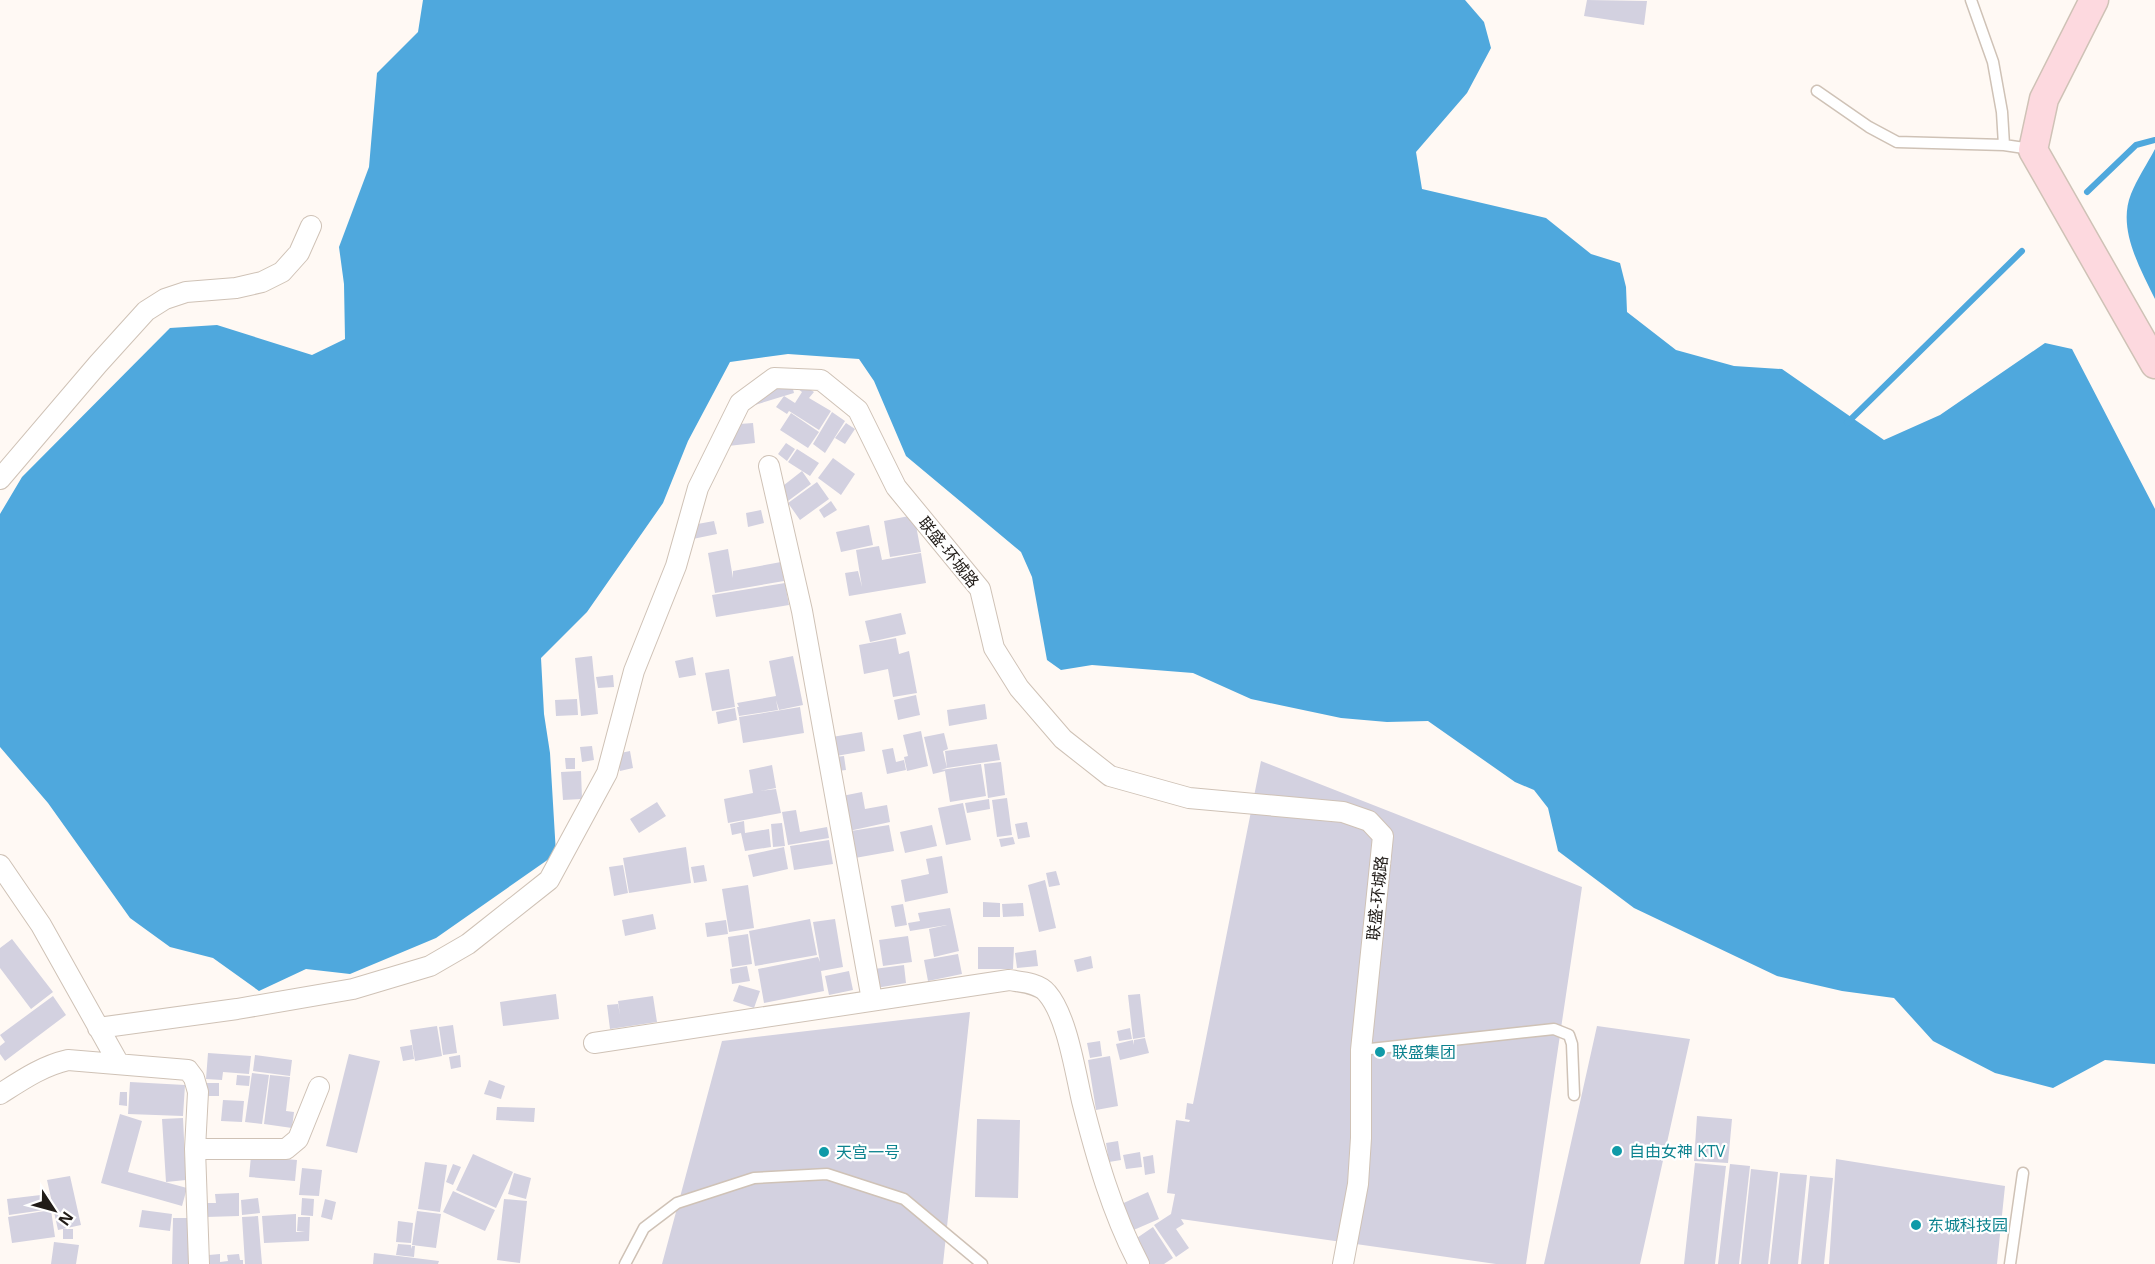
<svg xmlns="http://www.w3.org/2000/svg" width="2155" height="1264" font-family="'Open Sans','Noto Sans SC',sans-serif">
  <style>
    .water { fill: #4fa8dd }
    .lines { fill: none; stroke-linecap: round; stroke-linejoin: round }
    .stream { stroke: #4fa8dd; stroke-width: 6 }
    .building { fill: #d3d1e0 }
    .lane-casing { stroke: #cfc2b6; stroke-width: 13 }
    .street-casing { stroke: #cfc2b6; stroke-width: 22 }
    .secondary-casing { stroke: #cfc2b6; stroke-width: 31 }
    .lane { stroke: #fff; stroke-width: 10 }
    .street { stroke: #fff; stroke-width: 20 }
    .secondary { stroke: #fdd9df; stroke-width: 28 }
    .culture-dot { fill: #0f9aa8; stroke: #fff; stroke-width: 2 }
    .labels { text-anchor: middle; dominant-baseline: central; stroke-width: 4.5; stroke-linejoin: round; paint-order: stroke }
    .street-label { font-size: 16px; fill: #211c18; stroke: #fff }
    .culture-label { font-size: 16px; fill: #0d838f; stroke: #fff; text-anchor: start }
  </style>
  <rect width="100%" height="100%" fill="#fff9f4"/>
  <path class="water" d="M423 0H1465L1484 22 1491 48 1467 93 1416 152 1422 189 1546 218 1591 254 1620 263 1626 287 1627 312 1676 350 1734 366 1782 369 1884 440 1940 415 2045 343 2072 349 2155 509V1064L2105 1060 2053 1088 1995 1073 1933 1041 1894 998 1842 991 1777 976 1634 908 1558 851 1548 808 1534 790 1515 782 1428 721 1387 722 1341 718 1251 699 1193 673 1092 665 1061 670 1047 660 1032 577 1021 552 906 456 874 381 859 359 788 354 730 362 688 441 663 503 587 612 541 658 544 714 550 753 556 854 436 938 350 974 306 969 259 991 213 958 170 947 130 918 48 803 0 747V514L22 477 170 328 217 325 312 355 345 339 344 284 339 247 369 167 377 73 418 32Z
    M2155 149V299C2140 268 2117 229 2131 194 2137 179 2147 164 2155 149Z"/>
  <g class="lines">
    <path class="stream" d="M2087 192 2136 145 2155 140
      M1847 423 2022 251"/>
  </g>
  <path class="building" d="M1587 0 1647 1 1644 25 1584 16Z
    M789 374 794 393 784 396 795 403 802 392 798 389 802 384 814 392 809 398 831 411 819 430 789 411 787 414 776 407 784 396 755 405 749 386Z
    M832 412 845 421 825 453 813 444Z
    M791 413 819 432 808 448 780 430Z
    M753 423 755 443 728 446 726 425Z
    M846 423 855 429 845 444 835 438Z
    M786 443 795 449 787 461 778 454Z
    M797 449 819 463 810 476 788 462Z
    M833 458 855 474 841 495 818 478Z
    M802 471 811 484 788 501 779 489Z
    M817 482 829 499 800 520 788 503Z
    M831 501 837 510 824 518 819 510Z
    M761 510 764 523 748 527 746 513Z
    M914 515 921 552 890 557 884 521Z
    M714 521 717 534 683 541 681 527Z
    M869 525 873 545 841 552 836 532Z
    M879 546 882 560 921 553 926 583 849 596 845 573 858 571 862 587 856 550Z
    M728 549 733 578V571L781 562 784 581 715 593 708 553Z
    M785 583 789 605 716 617 712 595Z
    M901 613 906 634 870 642 865 621Z
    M896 638 899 654 909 651 917 693 893 697 888 669 864 674 859 645Z
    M592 656 598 714 581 716 575 658Z
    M793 656 803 705 779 710 776 700 778 710 739 716 737 707H739L737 703 776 696 769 661Z
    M693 657 696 675 679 678 675 661Z
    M729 669 735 707 712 711 705 673Z
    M613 675 614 687 598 688 596 677Z
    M916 695 920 715 898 720 894 700Z
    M577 699 578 715 556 716 555 700Z
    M985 704 987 719 949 726 947 710Z
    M800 707 804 733 743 743 739 717Z
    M735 708 737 720 718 724 716 712Z
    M921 731 928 766 907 771 904 757 908 756 903 735Z
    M862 732 865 751 836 756 832 737Z
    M944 733 948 749 943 751 947 768 941 770 981 764 986 796 950 802 945 771 933 774 924 737Z
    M997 744 1000 760 947 768 945 751Z
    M592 746 594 760 582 762 580 747Z
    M893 748 896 762 904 760 906 770 887 774 882 750Z
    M630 751 633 768 620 771 616 754Z
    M844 756 846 770 837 771 835 757Z
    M565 758H575V769H566Z
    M1261 761 1582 887 1526 1264H1496L1181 1219 1184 1224 1176 1229 1189 1248 1176 1257 1154 1225 1171 1214 1175 1194 1167 1193 1176 1120 1189 1122 1190 1120 1185 1119 1187 1103 1193 1104Z
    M1001 762 1005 795 988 798 984 764Z
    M772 765 776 788 760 791 776 789 781 813 728 823 724 799 753 793 749 770Z
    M581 771 582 799 563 800 561 772Z
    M862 792 865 809 887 805 890 822 849 831 842 796Z
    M1007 798 1012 835 997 837 992 800Z
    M989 799 990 809 967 813 965 803Z
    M657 802 666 816 639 833 630 819Z
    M963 803 971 840 946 845 938 808Z
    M796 810 800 832 827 827 829 838 788 845 782 812Z
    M744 821 745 833 769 829 771 847 745 851 741 833 732 835 730 824Z
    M1027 822 1030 837 1018 839 1015 824Z
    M782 823 785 846 773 847 771 824Z
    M889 825 894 851 855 858 851 831Z
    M932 825 937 846 905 853 900 832Z
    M1013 837 1015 844 1001 847 999 839Z
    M829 840 833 864 794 870 790 846Z
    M686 847 691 883 629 893 623 858Z
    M784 847 788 869 753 877 748 855Z
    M942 856 948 893 905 902 901 880 929 874 926 859Z
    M623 865 628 893 614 896 609 867Z
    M704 865 707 881 694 883 691 867Z
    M1056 871 1060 885 1049 887 1046 873Z
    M1045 880 1056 928 1039 932 1028 885Z
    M748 885 754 928 729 932 722 889Z
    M983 902 1000 903V917H983Z
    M1023 903 1024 916 1003 917 1002 904Z
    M903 904 907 925 895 927 891 906Z
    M950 908 959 951 934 957 929 929 947 925 910 931 908 923 920 921 918 913Z
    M653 914 656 929 625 936 622 920Z
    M810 919 817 955 755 966 749 931Z
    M835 919 843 967 821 971 824 991 764 1003 758 969 818 957 820 962 813 922Z
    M726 920 728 934 707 937 705 923Z
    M748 934 752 964 732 967 728 937Z
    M908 936 912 962 883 966 879 940Z
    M12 939 53 992 31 1009 0 968V948Z
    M978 947H1014L1013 969H978Z
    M1036 950 1038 966 1017 968 1015 953Z
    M958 954 962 974 928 981 924 960Z
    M1091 956 1093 968 1077 972 1074 960Z
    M904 965 906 983 876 988 874 969Z
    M747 966 750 981 732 984 730 969Z
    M849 971 853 990 829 995 825 976Z
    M739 985 760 991 754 1008 733 1001Z
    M556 994 559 1019 503 1026 500 1002Z
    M1140 994 1145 1037 1133 1039 1128 995Z
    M53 996 66 1015 5 1061 0 1054V1046L5 1042 0 1035Z
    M653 996 657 1022 610 1029 607 1005 618 1004 620 1015 618 1001Z
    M970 1012 943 1264H662L722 1041Z
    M453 1025 457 1053 443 1055 439 1027Z
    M437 1026 442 1056 415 1061 410 1030Z
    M1597 1026 1690 1039 1640 1264H1544Z
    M1130 1028 1132 1039 1119 1041 1117 1031Z
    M1145 1038 1149 1053 1120 1060 1116 1044 1133 1040 1134 1045V1040Z
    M1100 1041 1102 1056 1090 1058 1087 1043Z
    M412 1045 414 1059 403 1061 400 1047Z
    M208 1053 251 1056 249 1074 223 1072 222 1080 206 1079Z
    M349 1054 380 1061 357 1153 326 1146Z
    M255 1055 292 1060 290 1076 253 1071Z
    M460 1055 461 1067 451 1069 449 1057Z
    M1110 1056 1118 1106 1096 1110 1088 1060Z
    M252 1073 269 1075 262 1124 245 1122Z
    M237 1075 250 1076 249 1086 236 1085Z
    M270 1075 290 1077 286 1111 294 1112 292 1128 264 1124Z
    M489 1080 505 1086 501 1099 484 1094Z
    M130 1082 185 1085 183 1116 128 1114Z
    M207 1083H219V1096H207Z
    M120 1092H127V1106L119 1105Z
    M223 1100 244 1101 242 1122 221 1121Z
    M497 1107 535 1108 534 1122 496 1120Z
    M120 1114 142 1121 128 1172 187 1188 182 1206 101 1183Z
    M1697 1116 1732 1119 1728 1163 1694 1161Z
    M183 1118 186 1180 166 1182 162 1119Z
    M977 1119 1020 1120 1018 1198 975 1197Z
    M1118 1141 1121 1160 1109 1162 1106 1143Z
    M1140 1152 1142 1167 1126 1169 1123 1155Z
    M473 1154 513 1172 496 1208 456 1190Z
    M1153 1155 1155 1173 1145 1175 1143 1157Z
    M251 1156 297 1160 295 1181 249 1177Z
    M1836 1159 2005 1186 1997 1264H1829Z
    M425 1162 447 1165 440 1212 418 1209Z
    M1695 1163 1726 1166 1715 1264H1684Z
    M453 1164 461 1167 453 1185 446 1182Z
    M1730 1164 1750 1166 1739 1264H1718Z
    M302 1168 322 1170 319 1196 299 1195Z
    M1751 1169 1778 1172 1768 1264H1741Z
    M514 1173 531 1178 526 1199 508 1194Z
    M1780 1173 1807 1175 1798 1264H1770Z
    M70 1176 81 1225 58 1230 47 1180Z
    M1810 1176 1833 1178 1824 1264H1801Z
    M453 1191 495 1210 485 1231 443 1212Z
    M1148 1192 1159 1219 1129 1232 1117 1206Z
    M239 1193V1216L206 1217V1203H216L215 1194Z
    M49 1194 51 1209 9 1215 7 1199Z
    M258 1198 260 1213 242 1215 241 1200Z
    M302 1198 314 1199 313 1216 301 1215Z
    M325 1199 336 1202 332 1220 321 1217Z
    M504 1199 527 1201 520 1263 497 1260Z
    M51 1210 55 1237 12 1243 8 1217Z
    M142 1210 172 1214 170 1231 139 1227Z
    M417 1211 441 1214 436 1248 412 1245Z
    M296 1214V1232H305L297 1231 298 1217H310L309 1241 264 1243 262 1216Z
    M258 1216 262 1264H245L242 1217Z
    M173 1218H190L189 1264H172Z
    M398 1221 413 1223 411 1243 396 1242Z
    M1153 1227 1173 1258 1164 1264H1146L1131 1242Z
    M63 1229H73V1239H63Z
    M54 1242 79 1245 76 1264H51Z
    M398 1244 411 1245V1249L412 1246H415L414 1257 396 1255Z
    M374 1253 439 1261 438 1264H373Z
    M220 1254V1262L228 1261 227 1255 239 1254 240 1260H243V1264H210L209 1255Z"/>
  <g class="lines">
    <defs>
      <path id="lane" d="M1971 0 1993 62 2002 112 2004 145 2031 149
        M1817 91 1869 127 1897 142 2004 145
        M1361 1050 1554 1029 1569 1035 1572 1044 1574 1095
        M625 1264 644 1228 677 1203 754 1178 827 1174 904 1199 982 1264
        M2010 1264 2023 1173"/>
      <path id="street" d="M769 466 802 611 872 1000
        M0 479 98 364 146 311 165 299 186 292 236 288 262 282 282 272 299 253 311 226
        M0 865 41 925 119 1064
        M98 1028 237 1009 353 989 430 966 468 944 549 880 607 773 634 671 676 566 698 488 740 403 774 378 821 380 858 410 896 487 980 589 994 648 1019 688 1063 739 1110 776 1189 798 1343 812 1369 821 1383 836 1361 1050V1138L1358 1184 1343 1264
        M594 1043 1009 980C1022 982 1039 983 1047 993 1067 1016 1075 1071 1082 1101 1096 1156 1112 1213 1139 1264
        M0 1094C22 1080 42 1066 68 1060L188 1070 194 1078 198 1092 195 1149 199 1264
        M195 1149H286L298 1139 319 1087"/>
      <path id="secondary" d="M2094 0 2044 99 2033 150 2155 364"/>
    </defs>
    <use href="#lane" class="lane-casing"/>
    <use href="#street" class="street-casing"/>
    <use href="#secondary" class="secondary-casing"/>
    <use href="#lane" class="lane"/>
    <use href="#street" class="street"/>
    <use href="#secondary" class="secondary"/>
  </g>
  <g class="culture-dot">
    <circle cx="1380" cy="1052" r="6"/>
    <circle cx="1617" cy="1151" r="6"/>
    <circle cx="824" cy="1152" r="6"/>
    <circle cx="1916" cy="1225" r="6"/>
  </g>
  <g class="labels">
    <g class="street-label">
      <text transform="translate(949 552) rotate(51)">联盛-环城路</text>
      <text transform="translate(1377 898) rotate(-84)">联盛-环城路</text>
    </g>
    <g class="culture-label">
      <text x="1392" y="1052">联盛集团</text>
      <text x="1629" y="1151">自由女神 KTV</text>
      <text x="836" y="1152">天宫一号</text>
      <text x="1928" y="1225">东城科技园</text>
    </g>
  </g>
  <g transform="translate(54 1210) rotate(126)" stroke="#ffffff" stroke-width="4.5" paint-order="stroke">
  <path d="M0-4.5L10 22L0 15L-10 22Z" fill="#211c18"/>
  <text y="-9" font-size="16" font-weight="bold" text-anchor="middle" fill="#211c18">N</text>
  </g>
</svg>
